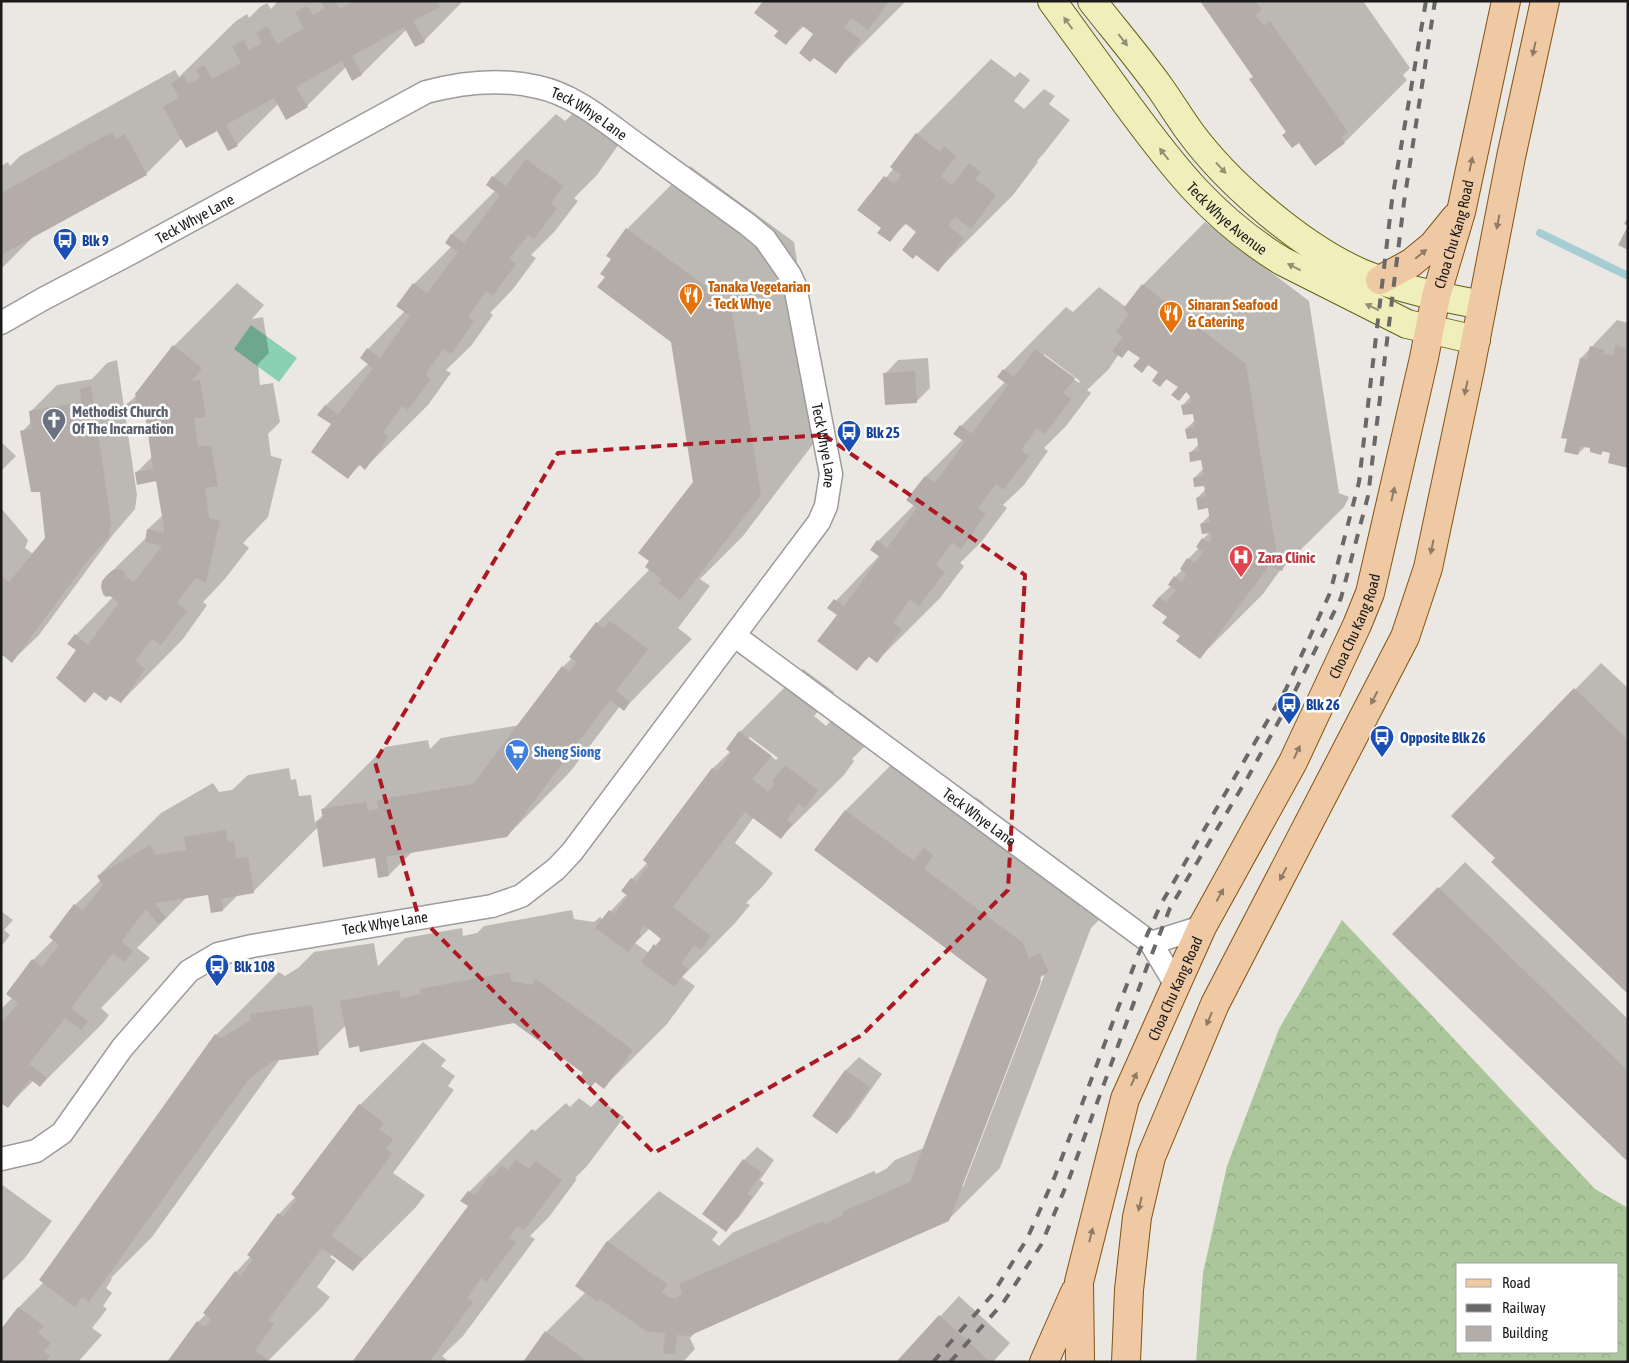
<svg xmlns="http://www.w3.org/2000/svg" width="1629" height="1363" font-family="'Asap Condensed',sans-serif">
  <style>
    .forest { fill: url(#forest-crowns); fill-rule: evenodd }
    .pitch { fill: #89d1b0 }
    .shadow { fill: #0003; fill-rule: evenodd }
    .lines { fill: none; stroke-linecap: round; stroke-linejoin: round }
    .stream { stroke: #a7cdd4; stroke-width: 8 }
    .building { fill: #b4aca8 }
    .minor-casing { stroke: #9c9c9c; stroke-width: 25 }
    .secondary-casing { stroke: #606312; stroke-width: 30 }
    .primary-casing { stroke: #805312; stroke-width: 30 }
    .minor { stroke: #fff; stroke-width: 22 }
    .secondary { stroke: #f0efbb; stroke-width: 28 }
    .primary { stroke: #efc9a3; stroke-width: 28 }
    .rail { stroke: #696969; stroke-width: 4; stroke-dasharray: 10 10; stroke-linecap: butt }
    .oneway { fill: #909073 }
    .oneway2 { fill: #907b66 }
    .marked { fill: none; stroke: #ae1823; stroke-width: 4; stroke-dasharray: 10 6; stroke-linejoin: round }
    .labels { text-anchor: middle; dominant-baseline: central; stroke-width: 5; stroke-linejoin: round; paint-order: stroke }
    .street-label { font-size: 15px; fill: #1b1b1b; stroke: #fff }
    .transit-label { font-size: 15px; font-weight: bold; fill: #164399; stroke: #fff; text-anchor: start }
    .food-label { font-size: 15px; font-weight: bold; fill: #c56008; stroke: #fff; text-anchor: start }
    .worship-label { font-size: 15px; font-weight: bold; fill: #5b616d; stroke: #fff; text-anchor: start }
    .health-label { font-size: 15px; font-weight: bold; fill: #be3a42; stroke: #fff; text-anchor: start }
    .shop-label { font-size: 15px; font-weight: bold; fill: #366cbe; stroke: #fff; text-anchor: start }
  </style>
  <defs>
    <pattern id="forest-crowns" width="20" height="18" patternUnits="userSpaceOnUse" patternTransform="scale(1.25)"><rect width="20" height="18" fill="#abc69b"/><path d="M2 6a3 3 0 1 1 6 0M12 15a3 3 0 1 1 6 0" fill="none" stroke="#93aa85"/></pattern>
  </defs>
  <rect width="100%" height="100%" fill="#ebe7e2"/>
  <path class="forest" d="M1342 920 1595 1189 1628 1208V1362H1196L1203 1273 1227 1166 1279 1029ZM1458 1264H1618V1352H1458Z"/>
  <path class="pitch" d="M251 325 297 358 279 382 234 349Z"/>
  <path class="shadow" d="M278 1H463L424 41 407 29 362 74 353 79 346 67 307 106 279 103 237 145 217 129 182 138 146 174 35 235 1 269V166L8 162 10 166 20 156 175 70 179 77 236 21 247 14 249 18 260 7 267 3 271 9Z
    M765 1H906L835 72 814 34 804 26 786 44Z
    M1201 1H1363L1410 68 1403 75 1407 80 1345 142 1299 141 1250 80 1254 76Z
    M991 59 1015 77 1020 72 1030 80 1014 101 1024 109 1044 89 1055 96 1049 104 1070 120 1045 152 1037 161 1038 162 1013 195 938 270 918 231 907 223 889 240 883 228 859 209 894 168 917 134Z
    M590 97 625 123 619 144 597 175 574 198 578 201 555 231 531 255 536 258 513 289 490 313 493 315 471 346 446 370 451 373 428 405 365 468 361 464 348 477 333 424 325 406 369 363 368 349 405 311 398 306 414 284 452 246 446 242 452 234 496 190 493 177 556 114 565 121Z
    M690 166 794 242 823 431 743 536 700 579 710 586 678 628 692 639 624 709 620 706 570 772 507 836 413 851 389 875 377 857 318 827 253 892 238 895 223 910 209 893 188 896 137 948 150 958 101 1008 109 1015 103 1023 40 1086 34 1080 8 1106 1 1101V1009L13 997 33 960 54 939 75 905 101 880 98 876 161 813 213 783 219 792 232 790 248 775 289 768 291 780 296 779 299 796 311 795 315 823 323 815 322 810 385 747 428 740 430 749 441 738 520 725 563 667 572 658 597 623 650 569 694 483 672 341 606 277 613 259 627 229Z
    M1205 222 1309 301 1339 493 1349 497 1344 507 1281 569 1263 594 1200 657 1182 636 1168 617 1159 597 1171 586 1175 577 1183 569 1181 568 1188 559 1199 548 1203 539 1210 532 1201 524 1210 515 1209 506 1197 498 1206 489V484L1194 478 1204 468 1202 459 1190 453 1199 444 1198 436 1186 429 1195 420 1194 412 1183 405 1191 396 1187 391 1179 400 1180 387 1168 378 1160 385V372L1149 364 1142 371 1141 358 1129 349 1122 356 1119 354 1108 370 1087 390 1091 393 1066 426 1044 448 1048 451 1024 485 1003 505 1007 508 982 541 960 563 964 566 940 598 877 661 870 656 857 669 838 615 829 608 880 555 878 541 914 505 908 500 926 476 963 439 961 426 1005 382 1004 370 1066 307 1073 312 1099 287 1126 307 1143 285ZM1044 354 1080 381 1079 383 1044 357Z
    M237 283 264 305 252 319 263 317 269 353 258 364 260 385 273 383 280 422 268 434 271 456 282 459 268 517 243 543 249 548 224 580 203 602 207 605 183 639 121 702 111 695 95 691 85 701 76 635 113 597 108 575 147 537 148 529 163 515 157 479 137 472 152 457 146 412 127 404 137 395 174 346Z
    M1617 320 1628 323V466L1611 452 1604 450 1601 454 1592 447 1586 446 1578 454 1581 358Z
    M928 358 930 388 916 402 885 374 898 360Z
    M117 360 137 495 135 509 112 536 39 635 12 661 1 653V508L28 540 25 548 33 554 46 538 41 491 22 432 31 422V411L57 385 92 379 107 363Z
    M1 442 16 456 1 471Z
    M1601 663 1628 688V992L1497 858 1452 816Z
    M803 669 834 692 814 716 826 726 848 703 880 727 868 743 852 759 854 761 844 775 781 837 754 817 735 843 773 873 763 886 746 903 750 905 736 922 682 977 695 986 667 1024 604 1087 596 1081 591 1086 585 1072 514 1021 359 1045 346 1025 318 1053 280 1059 152 1237 111 1278 112 1279 106 1288 112 1293 103 1306 107 1309 92 1328 102 1335 78 1362H1V1331L19 1307 44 1282 40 1280 216 1035 279 972 285 976 298 968 314 952 374 943 378 966 405 938 462 928 463 936 477 933 484 926 572 910 574 919 594 922 600 917 603 919 627 894 632 879 648 862 645 860 713 768 731 751 727 749 740 732ZM750 737 778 758 776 760 748 739ZM650 928 662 938 649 953 635 943Z
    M897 759 964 809 976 797 984 803 974 817 1074 892 1081 908 1092 902 1099 920 1091 928 1000 1168 948 1220 696 1332 690 1338 695 1349 683 1362H525L546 1332 586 1292 607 1242 659 1191 718 1232 712 1240 719 1246 732 1233 874 1171 876 1174 886 1169 895 1160 924 1148 988 978 816 850 846 810ZM1042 975 1044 976 963 1187H960Z
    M1465 862 1628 1019V1157L1394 934Z
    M1 911 13 920 4 930 10 935 1 947Z
    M423 1042 446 1060 441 1066 455 1076 448 1086 454 1090 393 1173 425 1195 416 1207 353 1270 332 1254 330 1257 336 1261 317 1287 330 1297 322 1307 267 1362H169L198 1322 206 1314 236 1272 251 1256 279 1214 296 1196 360 1105Z
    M859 1057 882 1074 850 1119 837 1132 814 1116 846 1070Z
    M579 1098 591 1107 599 1099 624 1117 587 1166 575 1178 577 1179 549 1217 530 1236 535 1239 463 1336 442 1356 447 1360 446 1362H353L469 1206V1192L532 1129 535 1131 566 1103 570 1107Z
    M757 1147 774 1160 760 1180 764 1183 739 1217 726 1230 744 1160Z
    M1 1184 52 1221 24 1259 1 1282Z
    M959 1296 1010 1343 993 1362H898Z"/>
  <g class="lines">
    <path class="stream" d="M1540 233 1628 276"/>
  </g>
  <path class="building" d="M321 1H335L340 9 354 1H437L440 7 413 21 425 42 415 47 404 27 352 56 362 75 352 81 342 61 296 87 308 107 286 120 274 98 226 125 238 146 228 151 217 131 186 148 163 107 179 98 171 83 184 76 188 84 200 78 196 70 204 65 212 79 241 63 232 46 244 40 249 50 262 43 256 33 267 26 277 44 304 28 295 12 307 6 313 15 325 8Z
    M763 1H889L868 30 851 18 844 27 861 40 836 74 814 58 810 62 799 53 813 34 801 25 786 45 774 36 778 31 754 13Z
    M1200 1H1256L1262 10 1255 15 1264 26 1270 21 1348 132 1341 137 1345 143 1315 166 1299 143 1292 148 1282 135 1286 132 1249 79 1253 77Z
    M112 132 116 139 125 134 147 175 1 255V193Z
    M916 133 940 152 944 146 956 156 941 176 952 185 969 163 981 172 975 179 996 195 971 229 955 216 948 225 964 238 938 272 916 255 913 259 902 250 916 232 905 223 890 242 877 233 881 228 857 210 884 176 894 184 901 175 890 167Z
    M526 159 563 186 551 203 557 208 534 239 528 235 509 259 516 264 493 295 486 291 468 317 474 322 451 354 444 349 425 374 431 379 408 410 402 406 383 432 389 437 365 470 359 464 348 479 311 452 331 424 317 415 325 405 338 415 373 368 360 358 367 348 380 358 410 316 396 306 413 283 427 293 458 252 445 243 451 234 464 243 500 195 486 185 492 176 506 186Z
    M1628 217V250L1618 245 1628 226 1624 224Z
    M626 228 731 305 761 495 680 600 658 583 662 579 645 567 649 561 638 553 693 482 671 342 597 287 605 277 600 274 611 259 606 256Z
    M1142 284 1246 364 1277 556 1287 560 1282 571 1269 566 1200 659 1176 641 1180 636 1162 623 1167 617 1152 606 1159 597 1166 602 1176 590 1168 585 1174 576 1182 582 1187 574 1180 569 1187 558 1195 563 1203 552 1196 547 1202 538 1209 543 1212 539 1211 533 1202 534 1200 524 1210 522 1208 508 1198 510 1196 498 1206 496 1204 486 1194 487 1193 478 1204 476 1201 460 1190 462 1189 452 1199 451 1197 438 1187 439 1185 429 1195 427 1193 414 1183 415 1181 405 1191 403 1190 396 1186 392 1179 401 1171 395 1178 387 1166 379 1160 387 1152 381 1158 372 1148 365 1142 373 1133 366 1140 358 1128 350 1122 358 1112 351 1123 337 1116 331 1129 314 1123 309Z
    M173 345 202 368 192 381 200 380 206 417 194 418 198 447 211 445 218 486 205 488 209 518 220 521 206 582 195 578 177 603 187 611 161 645 152 639 135 661 145 669 121 703 110 696 106 701 94 692 85 703 56 678 76 650 67 644 75 634 88 645 119 603 110 596 106 597 103 594 101 587 102 581 107 575 113 570 118 569 124 571 125 576 134 582 162 546 145 542 147 529 164 533V528L156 481 137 485 135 472 153 469 145 413 127 416 126 404 137 401 135 394Z
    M1615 345 1627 348 1625 359 1628 360V468L1608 463 1610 453 1602 451 1601 455 1590 452V448L1580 446 1578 455 1564 452 1567 439 1561 438 1580 358 1587 359 1590 346 1604 350 1603 354 1613 356Z
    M1035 349 1075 378 1063 393 1071 399 1045 434 1037 428 1021 450 1029 456 1003 490 996 484 978 508 986 514 961 549 952 542 936 565 945 572 919 606 910 599 893 623 902 629 877 663 868 656 857 671 817 641 837 615 827 608 834 599 844 606 880 557 870 550 877 540 887 548 917 508 906 500 925 476 935 483 965 442 953 434 960 425 971 434 1008 385 997 377 1003 369 1014 377Z
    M915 371 917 403 885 405 883 373Z
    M91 385 111 522 109 536 85 564 12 663 1 654V576L9 582 45 538 40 492H31L20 431 31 428 29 411 81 402 80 389Z
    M610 621 648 649 616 691 630 702 624 711 610 700 507 837 386 857 389 876 378 878 375 858 323 867 316 821 323 819 321 809 366 802 368 811 378 809 377 800 473 784 562 666 569 672 577 662 569 657 596 622 604 628Z
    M1574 688 1628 740V994L1491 862 1495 858 1451 816Z
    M739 731 772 756 752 779 768 792 775 784 772 781 785 765 818 790 805 808 799 803 787 820 792 824 781 839 745 812 673 907 711 936 701 950 694 945 681 964 688 969 674 987 641 962 654 944 656 946 661 939 644 925 639 933 641 935 628 952 595 928 609 910 614 914 628 896 621 891 631 878 636 882 649 865 643 860 712 768 718 771 731 753 726 749Z
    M845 810 914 861 924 848 933 855 924 869 1023 943 1029 958 1040 953 1049 972 1039 977 1041 981 949 1221 689 1336 677 1335 675 1355 663 1353 665 1333 646 1331 600 1299 598 1302 575 1286 607 1241 667 1284 662 1292 669 1298H677L682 1293 679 1284 823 1221 824 1224 844 1215 842 1212 910 1182 987 979 814 850Z
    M226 830 228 842 234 841 236 859 248 857 254 893 221 899 223 911 211 913 208 895 155 903 166 918 158 924 146 909 121 942 133 951 125 962 113 953 71 1008 88 1021 81 1030 65 1018 29 1064 47 1078 40 1087 30 1079 8 1108 1 1103V1024L18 1003 6 994 32 959 42 967 59 945 49 937 74 904 83 911 103 885 97 876 150 845 156 855 186 850 184 837Z
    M1438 887 1628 1071V1158L1626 1160 1392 934Z
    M510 972 511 981 532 985 536 979 633 1050 604 1089 595 1082 591 1087 579 1078 583 1073 514 1023 360 1052 359 1046 349 1048 340 1001 399 990 401 998 421 994 420 989Z
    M312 1005 319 1055 273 1061 249 1079 89 1302 82 1297 75 1307 39 1280 215 1034 221 1038 251 1020 250 1014Z
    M845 1070 870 1087 837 1134 812 1116Z
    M359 1104 384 1123 379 1129 393 1139 386 1149 392 1154 331 1236 363 1259 353 1271 322 1248 268 1320 274 1324 255 1351 268 1360 267 1362H167L197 1321 205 1327 211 1319 203 1313 235 1271 241 1276 253 1259 247 1255 278 1213 283 1217 297 1199 291 1194Z
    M743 1159 762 1173 747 1194 752 1197 726 1232 702 1214Z
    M516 1160 529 1169 536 1161 562 1180 524 1230 517 1226 509 1238 516 1242 486 1282 481 1278 467 1298 473 1302 429 1362H352L468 1206 460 1201 468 1191 475 1195 490 1175 493 1176 502 1165 508 1170Z
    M18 1307 44 1326 38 1333 51 1343 44 1351 50 1356 46 1362H1V1329Z
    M939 1315 973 1346 990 1362H896Z
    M545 1331 588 1362H523Z"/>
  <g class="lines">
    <defs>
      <g id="minor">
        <path id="s1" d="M1 323 43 299 129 254 426 92C463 82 500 78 538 87 576 95 608 124 639 146 675 172 711 198 747 224L765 239 790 275 795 286 831 474 826 506 819 522 572 852 556 869 521 896 492 906 252 946 218 954 189 971 122 1048 62 1133 36 1151 1 1159"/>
        <path id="s2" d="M735 636 1151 943 1176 985"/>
        <path d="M1151 943 1202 927"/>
      </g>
      <g id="secondary">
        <path id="s3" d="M1052 1C1077 35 1101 69 1126 103 1173 167 1212 218 1282 261L1407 324 1476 340"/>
        <path d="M1092 1C1114 29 1137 56 1158 85 1169 100 1179 117 1190 132 1228 184 1302 247 1361 273 1399 289 1441 297 1482 305"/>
      </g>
      <g id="primary">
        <path d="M1380 280 1411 263 1433 245 1455 218"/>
        <path d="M1044 1362 1075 1292"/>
        <path id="s4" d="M1080 1362 1079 1282 1125 1099 1202 927 1293 762 1357 625 1370 593 1424 358 1436 296 1461 212 1506 1"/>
        <path d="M1126 1362 1129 1290 1137 1217 1151 1157 1215 1004 1405 637 1428 568 1470 369 1511 157 1545 1"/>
      </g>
    </defs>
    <use href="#minor" class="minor-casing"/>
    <use href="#secondary" class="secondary-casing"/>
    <use href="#primary" class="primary-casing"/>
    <use href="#minor" class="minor"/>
    <use href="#secondary" class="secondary"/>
    <use href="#primary" class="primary"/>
    <path class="rail" d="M933 1362 992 1295 1027 1239 1055 1176 1138 955 1161 904 1286 689 1330 593 1359 482 1392 200 1426 1
      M950 1362 1003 1303 1041 1245 1069 1179 1148 964 1170 908 1248 777 1292 697 1341 598 1368 496 1404 202 1435 1"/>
  </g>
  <defs><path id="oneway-solid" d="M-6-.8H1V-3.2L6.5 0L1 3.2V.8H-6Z" transform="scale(1.25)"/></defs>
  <g class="oneway">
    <use href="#oneway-solid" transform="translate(1068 23) rotate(-126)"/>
    <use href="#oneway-solid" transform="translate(1123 40) rotate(52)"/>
    <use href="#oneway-solid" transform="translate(1164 154) rotate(-128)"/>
    <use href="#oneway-solid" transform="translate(1221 168) rotate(47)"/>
    <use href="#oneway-solid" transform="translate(1294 267) rotate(-153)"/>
    <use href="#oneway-solid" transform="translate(1372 307) rotate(-154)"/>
  </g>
  <g class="oneway2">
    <use href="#oneway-solid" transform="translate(1534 49) rotate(102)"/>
    <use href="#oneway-solid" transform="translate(1471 164) rotate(-78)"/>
    <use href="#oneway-solid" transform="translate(1498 222) rotate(101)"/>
    <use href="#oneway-solid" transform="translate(1421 254) rotate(-39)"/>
    <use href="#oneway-solid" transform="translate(1466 388) rotate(102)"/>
    <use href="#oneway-solid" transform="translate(1393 494) rotate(-77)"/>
    <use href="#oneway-solid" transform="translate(1432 547) rotate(102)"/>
    <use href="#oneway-solid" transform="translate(1374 698) rotate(117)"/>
    <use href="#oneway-solid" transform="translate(1297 752) rotate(-65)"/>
    <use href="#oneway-solid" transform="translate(1283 874) rotate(118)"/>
    <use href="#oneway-solid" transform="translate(1220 895) rotate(-61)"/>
    <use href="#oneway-solid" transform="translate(1209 1019) rotate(113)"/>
    <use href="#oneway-solid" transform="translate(1134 1079) rotate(-66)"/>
    <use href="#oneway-solid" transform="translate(1140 1204) rotate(103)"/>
    <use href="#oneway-solid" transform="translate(1091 1235) rotate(-76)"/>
  </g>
  <path class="marked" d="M824 435 1025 575 1008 890 862 1035 654 1153 418 915 375 762 558 453Z"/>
  <defs>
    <symbol id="bus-pin" viewBox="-11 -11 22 30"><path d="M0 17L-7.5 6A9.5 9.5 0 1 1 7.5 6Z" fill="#1a4fb4" stroke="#fff"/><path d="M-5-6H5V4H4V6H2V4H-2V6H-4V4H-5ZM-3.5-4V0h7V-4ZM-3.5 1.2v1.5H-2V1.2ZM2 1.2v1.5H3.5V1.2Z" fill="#fff"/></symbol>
    <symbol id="restaurant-pin" viewBox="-11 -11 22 30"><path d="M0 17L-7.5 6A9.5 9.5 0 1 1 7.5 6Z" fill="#e8710a" stroke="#fff"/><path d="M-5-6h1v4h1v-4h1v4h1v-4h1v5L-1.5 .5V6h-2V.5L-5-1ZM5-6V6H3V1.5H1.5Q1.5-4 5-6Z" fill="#fff"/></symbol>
    <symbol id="church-pin" viewBox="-11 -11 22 30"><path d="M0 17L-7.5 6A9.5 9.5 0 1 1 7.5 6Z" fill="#6b7280" stroke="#fff"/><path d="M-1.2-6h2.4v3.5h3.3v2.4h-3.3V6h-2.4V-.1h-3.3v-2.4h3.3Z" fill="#fff"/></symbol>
    <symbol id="hospital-pin" viewBox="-11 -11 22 30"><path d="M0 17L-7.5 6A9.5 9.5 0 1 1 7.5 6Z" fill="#e0444e" stroke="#fff"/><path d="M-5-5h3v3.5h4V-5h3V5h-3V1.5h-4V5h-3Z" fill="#fff"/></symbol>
    <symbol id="supermarket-pin" viewBox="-11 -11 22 30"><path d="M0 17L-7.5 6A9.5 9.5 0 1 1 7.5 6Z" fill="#3f7fe0" stroke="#fff"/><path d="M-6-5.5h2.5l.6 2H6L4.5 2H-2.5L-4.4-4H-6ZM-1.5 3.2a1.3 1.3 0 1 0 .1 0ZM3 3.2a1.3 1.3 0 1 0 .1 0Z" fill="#fff"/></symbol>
  </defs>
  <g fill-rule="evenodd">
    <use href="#bus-pin" x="51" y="226" width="28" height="38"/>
    <use href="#restaurant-pin" x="677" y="281" width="28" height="38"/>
    <use href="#restaurant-pin" x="1157" y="299" width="28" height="38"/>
    <use href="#church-pin" x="40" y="406" width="28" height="38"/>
    <use href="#bus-pin" x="835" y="418" width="28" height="38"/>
    <use href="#hospital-pin" x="1227" y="543" width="28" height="38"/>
    <use href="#bus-pin" x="1275" y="690" width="28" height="38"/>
    <use href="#bus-pin" x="1368" y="723" width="28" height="38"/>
    <use href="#supermarket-pin" x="503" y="737" width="28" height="38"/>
    <use href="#bus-pin" x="203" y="952" width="28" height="38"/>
  </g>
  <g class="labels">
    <g class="street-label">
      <text stroke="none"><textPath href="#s1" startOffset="655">Teck Whye Lane</textPath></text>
      <text stroke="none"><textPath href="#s3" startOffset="280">Teck Whye Avenue</textPath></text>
      <text stroke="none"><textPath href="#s1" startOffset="220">Teck Whye Lane</textPath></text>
      <text stroke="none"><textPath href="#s4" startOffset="1200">Choa Chu Kang Road</textPath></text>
      <text stroke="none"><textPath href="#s1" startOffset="1090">Teck Whye Lane</textPath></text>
      <text stroke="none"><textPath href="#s4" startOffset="795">Choa Chu Kang Road</textPath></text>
      <text stroke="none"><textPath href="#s2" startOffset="304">Teck Whye Lane</textPath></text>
      <text transform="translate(385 923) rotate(-9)">Teck Whye Lane</text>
      <text stroke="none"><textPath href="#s4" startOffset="390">Choa Chu Kang Road</textPath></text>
    </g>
    <g class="transit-label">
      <text x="82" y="240">Blk 9</text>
      <text x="866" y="432">Blk 25</text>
      <text x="1306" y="704">Blk 26</text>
      <text x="1400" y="737">Opposite Blk 26</text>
      <text x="234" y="966">Blk 108</text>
    </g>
    <g class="food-label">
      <text x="708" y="286">Tanaka Vegetarian<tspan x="708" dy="17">- Teck Whye</tspan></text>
      <text x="1188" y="304">Sinaran Seafood<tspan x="1188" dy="17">&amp; Catering</tspan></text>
    </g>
    <g class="worship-label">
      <text x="72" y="411">Methodist Church<tspan x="72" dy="17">Of The Incarnation</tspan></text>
    </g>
    <g class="health-label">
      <text x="1258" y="557">Zara Clinic</text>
    </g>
    <g class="shop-label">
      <text x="534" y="751">Sheng Siong</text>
    </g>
  </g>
  <rect width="1629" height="1363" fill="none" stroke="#1b1b1b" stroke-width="5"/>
  <rect x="1456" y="1263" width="162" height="90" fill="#ffffff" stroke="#a4a4a4"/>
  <rect x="1466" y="1279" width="25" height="8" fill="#efc9a3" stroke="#a4a4a4"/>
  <text x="1502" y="1288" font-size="15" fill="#1b1b1b">Road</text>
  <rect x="1466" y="1304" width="25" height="8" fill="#696969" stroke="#a4a4a4"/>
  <text x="1502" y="1313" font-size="15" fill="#1b1b1b">Railway</text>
  <rect x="1466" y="1326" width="25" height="15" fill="#b4aca8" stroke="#a4a4a4"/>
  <text x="1502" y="1338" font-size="15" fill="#1b1b1b">Building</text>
</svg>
